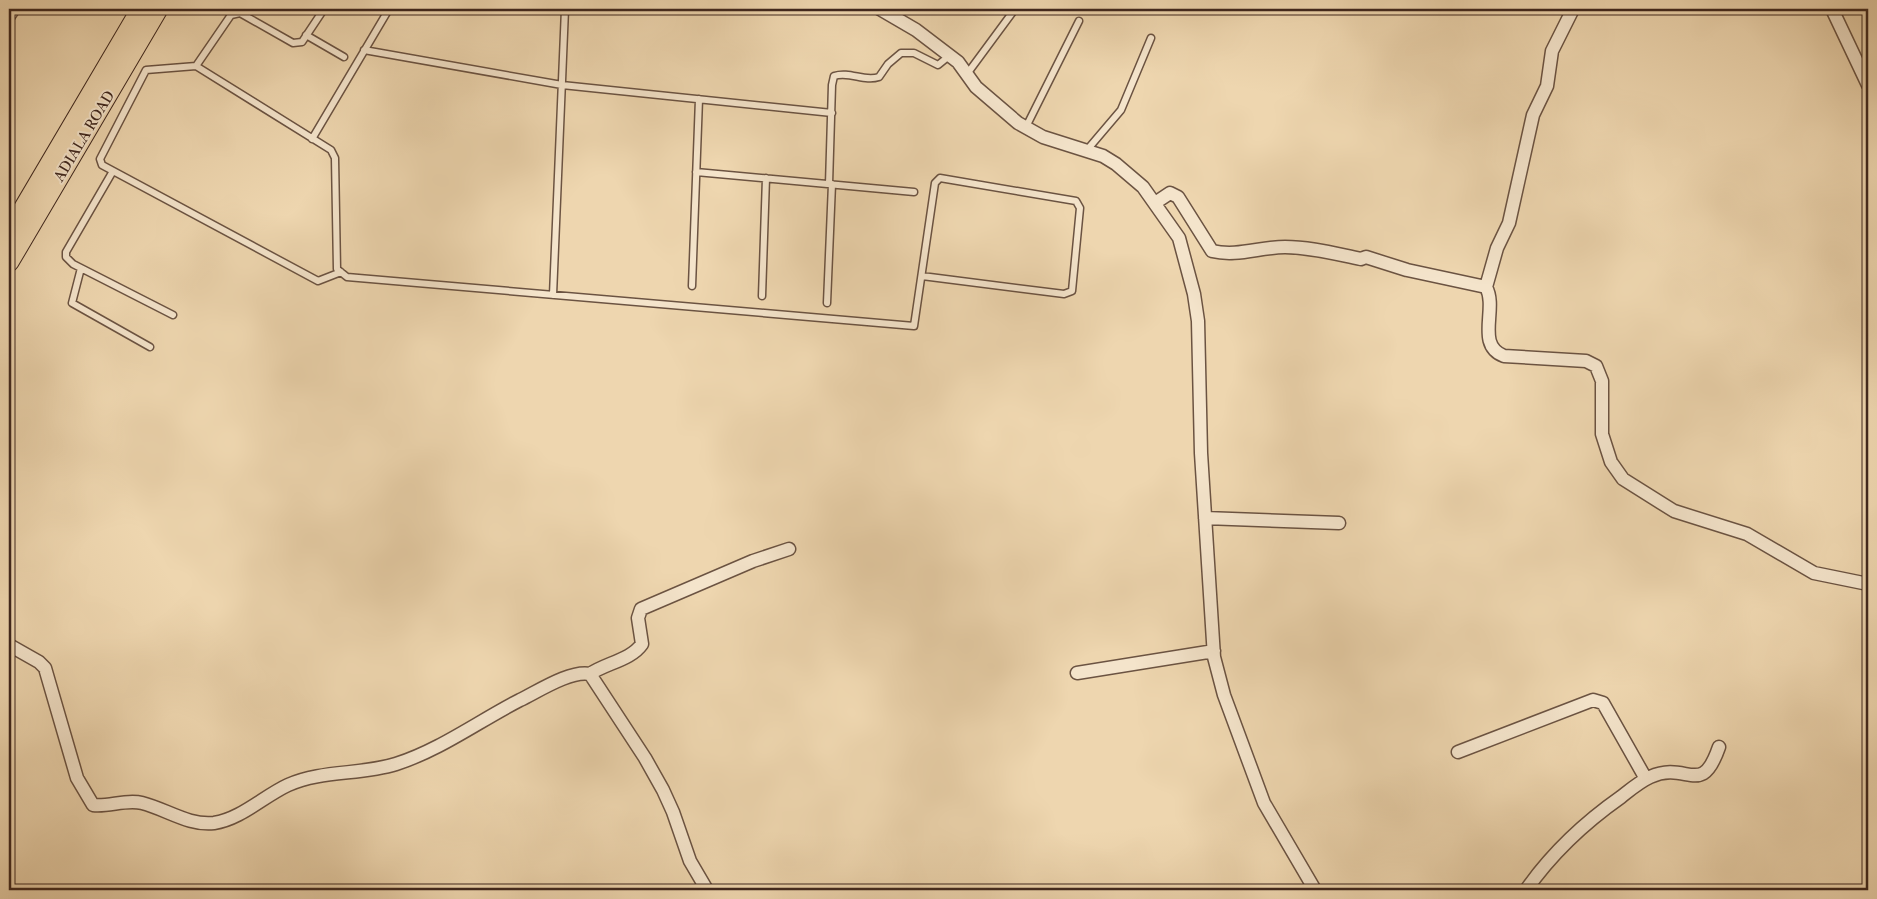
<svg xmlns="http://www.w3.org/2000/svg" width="1877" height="899" font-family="'Libre Caslon Text',serif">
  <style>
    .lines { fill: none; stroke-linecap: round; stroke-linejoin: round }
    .service-casing { stroke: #6b5342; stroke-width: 9 }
    .minor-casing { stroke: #6b5342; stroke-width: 15 }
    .primary-casing { stroke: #3f271e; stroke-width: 21 }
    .service { stroke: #f4e4cb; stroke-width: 6 }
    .minor { stroke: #f4e4cb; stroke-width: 12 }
    .primary { stroke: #eed6af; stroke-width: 19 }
    .labels { text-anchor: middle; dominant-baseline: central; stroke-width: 4; stroke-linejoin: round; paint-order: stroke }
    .street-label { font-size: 14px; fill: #3f271e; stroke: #f4e4cb }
  </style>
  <rect width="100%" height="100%" fill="#eed6af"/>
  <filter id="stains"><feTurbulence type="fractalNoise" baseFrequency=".004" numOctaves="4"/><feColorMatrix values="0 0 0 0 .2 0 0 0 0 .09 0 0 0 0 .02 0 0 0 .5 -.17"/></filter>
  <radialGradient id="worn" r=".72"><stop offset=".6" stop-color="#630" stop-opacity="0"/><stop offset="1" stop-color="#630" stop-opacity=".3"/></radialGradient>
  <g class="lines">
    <defs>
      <path id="service" d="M324 9 302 42 293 43 240 13 231 15 196 66 146 70 100 159 102 165 318 281 341 272
        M9 21 17 9
        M306 35 344 57
        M364 50 562 85 832 113
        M196 66 331 150 335 158 337 269 347 277 914 326 935 183 940 178 1076 201 1080 208 1072 291 1064 294 922 276
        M967 74 1015 9
        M1026 127 1079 21
        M312 139 389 9
        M1087 150 1121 110 1151 38
        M113 171 66 252V257L73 264 173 315
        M696 172 914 192
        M829 184 832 85 834 76C850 71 864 82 879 77L888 64 901 53H914L938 65 949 56
        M81 268 72 303 150 347
        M692 286 699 99
        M553 295 565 9
        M762 296 766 178
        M827 303 832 184"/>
      <path id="minor" d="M880 9 916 30 958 62 976 87 1018 123 1043 137 1103 156 1116 164 1143 187 1179 238 1194 294 1198 321 1201 453 1214 657 1224 695 1264 803 1315 890
        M1832 9 1868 85
        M1155 203 1170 193 1178 197 1212 251C1237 257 1260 247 1285 247 1310 247 1336 254 1361 259L1366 257 1407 270 1486 287C1498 309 1475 345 1504 356L1586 361 1596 366 1602 381V434L1611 462 1623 479 1674 511 1747 534 1814 573 1868 584
        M1486 287 1497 248 1509 223 1533 115 1547 86 1552 51 1573 9
        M1205 518 1339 523
        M9 645 39 662 45 668 77 778 93 805C109 807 126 799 142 803 166 809 189 826 214 823 241 819 264 796 288 785 321 770 361 775 396 764 440 750 479 721 520 700 537 692 570 670 590 674L645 758 663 790 673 812 690 861 707 890
        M1077 673 1214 651
        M590 674C606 663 631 660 642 644L638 618 641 609 753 561 789 549
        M1458 752 1593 700 1603 703 1646 779
        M1526 890C1552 853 1584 823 1621 797 1630 790 1639 782 1650 777 1688 760 1701 799 1719 747"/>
      <path id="primary" d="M9 233 141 9
        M9 262 158 9"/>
    </defs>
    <use href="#service" class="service-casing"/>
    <use href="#minor" class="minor-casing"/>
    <use href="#primary" class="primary-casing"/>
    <use href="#service" class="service"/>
    <use href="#minor" class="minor"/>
    <use href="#primary" class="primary"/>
  </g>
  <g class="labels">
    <g class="street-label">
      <text transform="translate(84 136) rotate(-59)">ADIALA ROAD</text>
    </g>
  </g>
  <rect width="1877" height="899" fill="none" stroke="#eed6af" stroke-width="30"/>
  <rect x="10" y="10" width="1857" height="879" fill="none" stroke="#3f271e" stroke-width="2.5"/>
  <rect x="15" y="15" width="1847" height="869" fill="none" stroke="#3f271e"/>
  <rect width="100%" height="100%" filter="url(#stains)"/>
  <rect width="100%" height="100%" fill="url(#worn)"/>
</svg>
